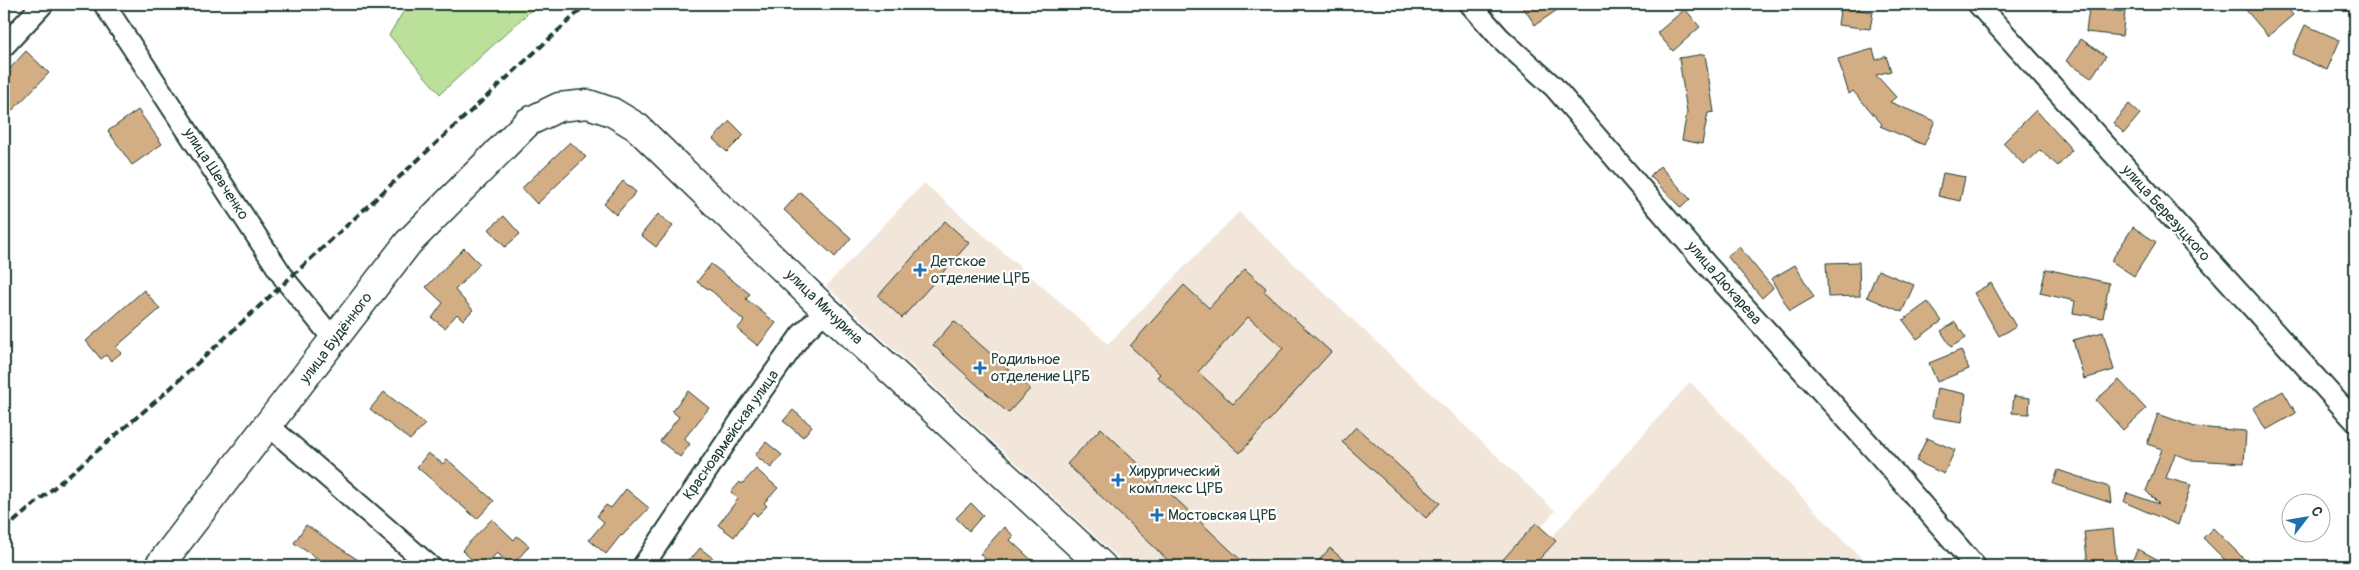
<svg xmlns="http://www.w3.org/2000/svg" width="2359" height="570" font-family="Pangolin,sans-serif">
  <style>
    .built { fill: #f2e6da }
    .green { fill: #bbe09a; stroke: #6d8e67 }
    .building { fill: #d3ad84; stroke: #1f3d34; fill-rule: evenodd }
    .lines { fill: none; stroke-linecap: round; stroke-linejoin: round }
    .street-casing { stroke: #1f3d34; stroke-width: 24 }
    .secondary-casing { stroke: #1f3d34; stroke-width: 31 }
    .street { stroke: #fff; stroke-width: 20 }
    .secondary { stroke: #fff; stroke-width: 28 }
    .rail { stroke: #1f3d34; stroke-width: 4; stroke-dasharray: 8 4; stroke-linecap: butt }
    .poi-dot { fill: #1f6fb2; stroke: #fff; stroke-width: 2 }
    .labels { text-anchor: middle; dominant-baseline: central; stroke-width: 4.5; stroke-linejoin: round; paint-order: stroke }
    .street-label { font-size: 15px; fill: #1f3d34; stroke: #fff }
    .poi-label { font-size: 15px; fill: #1f3d34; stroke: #fff; text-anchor: start }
  </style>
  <rect width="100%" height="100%" fill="#fff"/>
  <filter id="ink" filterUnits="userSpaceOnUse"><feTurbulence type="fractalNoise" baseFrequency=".02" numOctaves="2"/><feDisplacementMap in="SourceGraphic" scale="10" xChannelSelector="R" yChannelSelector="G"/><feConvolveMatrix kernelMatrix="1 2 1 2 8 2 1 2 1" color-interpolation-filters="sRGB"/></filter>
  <g filter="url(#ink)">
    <path class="built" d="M924 183 1108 344 1239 212 1555 511 1507 566H1127L826 286Z
      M1690 382 1869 566H1526Z"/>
    <path class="green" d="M408 4H538L440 94 389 35Z"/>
    <path class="building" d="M1521 4H1566L1535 25Z
      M1841 4H1860L1859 10 1873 12 1870 29 1838 25Z
      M2241 4H2284L2293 15 2268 36Z
      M2089 8 2125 12 2122 36 2086 32Z
      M1685 9 1700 27 1673 51 1657 33Z
      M2305 25 2340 40 2327 70 2292 54Z
      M2081 39 2106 56 2091 78 2066 61Z
      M1873 49 1876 60 1886 56 1891 71 1876 75 1896 97 1890 102 1935 121 1924 145 1880 126 1882 124 1853 91 1849 94 1838 59Z
      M26 51 49 73 4 119V75Z
      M1705 54 1714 112 1708 113 1702 144 1682 140 1687 112 1679 58Z
      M2129 104 2140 114 2124 133 2113 123Z
      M138 110 162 144 132 165 108 131Z
      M2036 110 2072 150 2058 166 2040 150 2024 165 2003 143Z
      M730 121 744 135 727 152 713 139Z
      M570 142 586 157 537 204 522 188Z
      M1660 166 1690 199 1681 208 1650 176Z
      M1943 173 1965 177 1960 201 1938 196Z
      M623 181 636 192 616 215 604 204Z
      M800 192 851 238 835 257 784 210Z
      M658 214 673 226 656 247 641 235Z
      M504 216 520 234 505 247 489 229Z
      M945 221 969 243 902 318 878 296Z
      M2133 227 2156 242 2134 276 2111 261Z
      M1739 247 1773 288 1762 298 1727 256Z
      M464 248 480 264 455 290 473 310 463 320 457 314 445 328 432 318 443 303 426 287Z
      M1859 262 1860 296 1828 297 1826 263Z
      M711 264 750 294 746 299 776 323 758 346 737 329 744 321 713 292 697 282Z
      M1795 265 1814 297 1790 311 1771 279Z
      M1245 269 1266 288 1264 291 1331 352 1240 453 1157 377 1160 374 1130 346 1184 285 1209 308ZM1248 317 1283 348 1233 404 1198 372Z
      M2046 269 2109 283 2103 318 2073 313 2075 301 2040 293Z
      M1878 270 1914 285 1902 312 1867 297Z
      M1991 283 2016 327 1999 336 1974 293Z
      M144 290 160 309 116 347 121 353 111 361 106 355 101 359 86 341Z
      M1928 302 1942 321 1917 339 1903 320Z
      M954 321 1030 389 1008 413 933 345Z
      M1955 322 1966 338 1951 347 1941 331Z
      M2103 332 2114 370 2084 379 2073 340Z
      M1961 350 1969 369 1937 382 1929 363Z
      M2119 380 2146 409 2123 430 2096 400Z
      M1937 388 1966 394 1962 422 1932 417Z
      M688 391 709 408 684 439 690 444 680 457 660 441 679 417 672 411Z
      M2283 391 2296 413 2266 430 2253 408Z
      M384 392 425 424 410 440 370 409Z
      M2014 396 2030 398 2029 414 2012 413Z
      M793 410 812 426 803 437 783 421Z
      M2158 414 2195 427 2246 431 2244 463 2191 460 2175 454 2166 478 2191 485 2178 525 2124 502 2127 493 2159 504 2146 491 2162 449 2147 444Z
      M1356 427 1440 503 1426 518 1342 442Z
      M1101 428 1247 566H1174L1067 464Z
      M1927 438 1955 450 1944 474 1916 461Z
      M766 442 782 455 771 468 755 455Z
      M428 453 443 464 447 459 494 501 477 519 417 467Z
      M756 469 778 488 764 503 767 506 757 516 753 512 734 537 718 525 738 499 731 492 740 482 742 484Z
      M2058 470 2109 487 2111 503 2053 484Z
      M626 489 649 508 622 536 621 535 606 554 589 540 604 522 597 516 606 505 611 508Z
      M971 503 983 515 969 531 956 518Z
      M492 519 514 540 517 536 529 546 512 566 497 553 484 566H478L462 550Z
      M1536 523 1556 541 1533 566H1497Z
      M306 525 367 566H329L294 543Z
      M1004 527 1014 536 1010 540 1038 566H994L980 554Z
      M2213 528 2251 566H2231L2203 538Z
      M2113 529 2117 566H2088L2084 532Z
      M700 548 723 566H698L690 560Z
      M1330 548 1350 566H1314Z
      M2138 549 2170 566H2129Z"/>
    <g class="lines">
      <defs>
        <path id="street" d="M104 4 286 281 334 340
          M1470 4 1500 38 1554 87 1706 264 1879 455 1975 566
          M1978 4 2355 421
          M4 46 43 4
          M269 426 430 566
          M643 566 745 414 801 335 826 310"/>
        <path id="secondary" d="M159 566 408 243 528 122 559 107 588 104 612 112 637 127 826 310 1102 566"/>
      </defs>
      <use href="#street" class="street-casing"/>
      <use href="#secondary" class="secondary-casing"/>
      <use href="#street" class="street"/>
      <use href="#secondary" class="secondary"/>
      <path class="rail" d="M4 530 163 395 587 4"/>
    </g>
  </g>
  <g class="poi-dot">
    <path d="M917.5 262.5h5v5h5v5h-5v5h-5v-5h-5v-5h5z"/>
    <path d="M977.5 360.5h5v5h5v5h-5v5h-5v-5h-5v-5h5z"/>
    <path d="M1115.5 472.5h5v5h5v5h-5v5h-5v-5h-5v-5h5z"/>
    <path d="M1154.5 507.5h5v5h5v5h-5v5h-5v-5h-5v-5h5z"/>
  </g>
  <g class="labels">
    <g class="street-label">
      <text transform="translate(216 174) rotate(57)">улица Шевченко</text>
      <text transform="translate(2166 213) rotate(48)">улица Березуцкого</text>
      <text transform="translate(1724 283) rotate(49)">улица Дюкарева</text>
      <text transform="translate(824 307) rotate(44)">улица Мичурина</text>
      <text transform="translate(336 338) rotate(-53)">улица Будённого</text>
      <text transform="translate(731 435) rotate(-55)">Красноармейская улица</text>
    </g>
    <g class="poi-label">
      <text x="931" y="261">Детское<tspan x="931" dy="17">отделение ЦРБ</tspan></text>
      <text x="991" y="359">Родильное<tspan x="991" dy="17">отделение ЦРБ</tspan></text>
      <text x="1129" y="471">Хирургический<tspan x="1129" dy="17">комплекс ЦРБ</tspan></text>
      <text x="1168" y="515">Мостовская ЦРБ</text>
    </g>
  </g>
  <rect width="2359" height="570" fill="none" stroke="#fff" stroke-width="20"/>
  <rect x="10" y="10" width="2339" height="550" fill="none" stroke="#1f3d34" stroke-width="2" filter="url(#ink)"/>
  <g transform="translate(2306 518) rotate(59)"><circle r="24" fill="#ffffff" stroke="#a5b1ae"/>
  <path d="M0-4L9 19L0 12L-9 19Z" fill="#1f6fb2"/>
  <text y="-8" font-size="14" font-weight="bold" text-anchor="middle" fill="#1f3d34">С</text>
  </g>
</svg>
